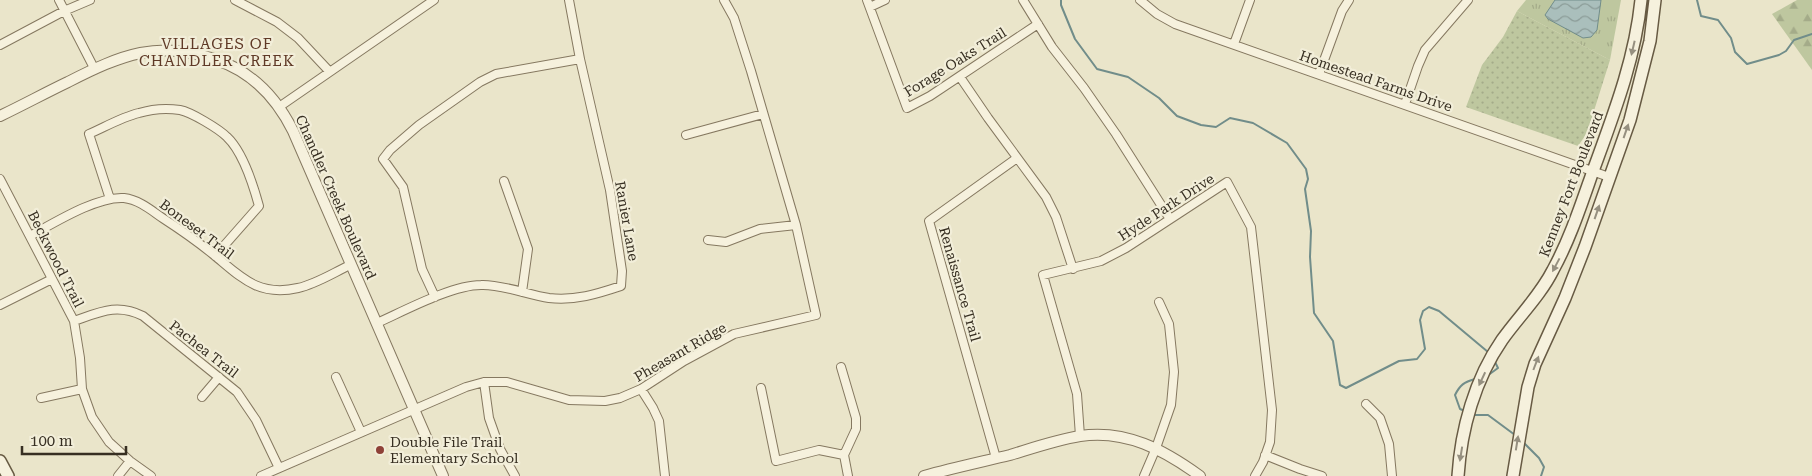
<svg xmlns="http://www.w3.org/2000/svg" width="1812" height="476" font-family="'Roboto Serif',serif">
  <style>
    .grass { fill: url(#grass-tufts) }
    .forest { fill: url(#forest-firs) }
    .park { fill: url(#park-dots) }
    .water { fill: url(#water-waves); stroke: #718d8a }
    .lines { fill: none; stroke-linecap: round; stroke-linejoin: round }
    .stream { stroke: #718d8a; stroke-width: 2 }
    .minor-casing { stroke: #857860; stroke-width: 10 }
    .tertiary-casing { stroke: #857860; stroke-width: 12 }
    .secondary-casing { stroke: #675a43; stroke-width: 14 }
    .minor { stroke: #f6f1dd; stroke-width: 8 }
    .tertiary { stroke: #f6f1dd; stroke-width: 10 }
    .secondary { stroke: #f6f1dd; stroke-width: 11 }
    .oneway { fill: #969080 }
    .poi-dot { fill: #8e4137; stroke: #f2eed9; stroke-width: 2 }
    .labels { text-anchor: middle; dominant-baseline: central; stroke-width: 4.5; stroke-linejoin: round; paint-order: stroke }
    .street-label { font-size: 14px; fill: #372f22; stroke: #f2eed9 }
    .poi-label { font-size: 14px; fill: #372f22; stroke: #f2eed9; text-anchor: start }
    .neighbourhood-label { font-size: 15px; letter-spacing: 1px; fill: #5f3926; stroke: #f2eed9 }
  </style>
  <defs>
    <pattern id="grass-tufts" width="24" height="20" patternUnits="userSpaceOnUse" patternTransform="scale(1.25)"><rect width="24" height="20" fill="#bec79f"/><path d="M3 7l-1-3M5 7V3M7 7l1-3M15 17l-1-3M17 17v-4M19 17l1-3" fill="none" stroke="#a4ab89"/></pattern>
    <pattern id="forest-firs" width="22" height="20" patternUnits="userSpaceOnUse" patternTransform="scale(1.25)"><rect width="22" height="20" fill="#bec79f"/><path d="M5 1l3.5 6h-7zM16 11l3.5 6h-7z" fill="#a4ab89"/></pattern>
    <pattern id="park-dots" width="8" height="8" patternUnits="userSpaceOnUse" patternTransform="scale(1.25)"><rect width="8" height="8" fill="#bec79f"/><path d="M2 2h.1M6 6h.1" fill="none" stroke="#a4ab89" stroke-width="1.8" stroke-linecap="round"/></pattern>
    <pattern id="water-waves" width="16" height="10" patternUnits="userSpaceOnUse" patternTransform="scale(1.25)"><rect width="16" height="10" fill="#aabfbc"/><path d="M0 5q4-4 8 0t8 0" fill="none" stroke="#8b9c98"/></pattern>
  </defs>
  <rect width="100%" height="100%" fill="#eae5ca"/>
  <path class="grass" d="M1526 0H1621L1610 60 1517 11Z"/>
  <path class="forest" d="M1797 0H1812V70L1772 14Z"/>
  <path class="park" d="M1517 11 1610 60 1587 133 1578 146 1466 107 1482 65 1503 37Z"/>
  <path class="water" d="M1555 0H1601L1597 30 1591 37 1583 38 1548 19 1545 15Z"/>
  <g class="lines">
    <path class="stream" d="M1061 0V5L1075 39 1097 69 1128 77 1159 98 1177 116 1201 125 1216 127 1230 118 1253 123 1287 143 1306 169 1308 179 1305 189 1311 231 1310 257 1314 313 1333 341 1340 385 1346 388 1399 361 1417 359 1425 349 1420 320 1423 311 1429 307 1439 311 1488 352
      M1697 0 1701 16 1718 20 1731 38 1735 52 1747 64 1779 55 1786 51 1794 40 1812 34
      M1487 376 1498 368 1495 362
      M1465 411 1460 409 1455 395C1460 385 1464 382 1475 379
      M1474 415H1488L1515 435
      M1522 441 1539 458 1544 467 1541 476"/>
    <defs>
      <path id="minor" d="M59 0 94 68
        M235 0 277 22 298 38 329 71
        M867 0 907 108 930 96 1038 24
        M1023 0 1052 47 1084 88 1116 134 1170 219
        M1140 0 1157 14 1175 24 1609 177
        M870 7 885 0
        M1234 44 1250 0
        M0 45 64 11 90 0
        M1319 74 1342 11 1349 0
        M960 77 988 118 1046 197 1056 217 1073 269
        M1405 104 1418 66 1425 50 1468 0
        M279 107 434 0
        M686 135 763 114
        M0 179 74 321 80 358 82 389 92 417 109 442 130 461 151 476
        M504 181 528 249 522 292
        M110 199 89 134C105 127 122 117 139 113 152 109 167 108 180 110 191 112 219 129 227 137 243 152 253 184 259 206L215 256
        M30 236C54 223 97 196 124 198 140 200 152 211 164 219 181 230 198 242 214 255 241 277 258 297 298 288 316 284 333 273 350 265
        M708 240 726 242 760 229 796 225
        M435 297 422 269 403 187 383 159 390 150 419 125 480 82 496 74 580 59
        M0 305 52 279
        M74 321C100 312 117 303 143 316L237 392 256 420 279 468
        M377 323C404 311 452 285 481 285 501 284 529 295 549 298 575 301 597 294 621 286L622 271 610 190 580 59 569 0
        M841 367 856 418V429L844 455 848 476
        M336 377 361 432
        M484 382 489 418 500 449 515 476
        M761 388 776 461 819 450 844 455
        M641 389 653 408 659 421 665 476
        M202 397 219 377
        M41 398 82 389
        M1366 404 1380 418 1389 444 1392 476
        M1080 436 1077 394 1043 275 1101 261 1126 248 1227 182 1251 227 1272 410 1270 442 1263 462 1255 476
        M1265 455 1300 469 1322 476
        M996 458 929 221 1017 158
        M118 476 130 461
        M261 476 466 387 484 382H507L569 400 605 401 620 398 641 389 684 361 734 334 816 315 796 225 751 71 734 18 724 0
        M1144 476 1156 448 1171 405 1174 372 1169 324 1159 302"/>
      <path id="tertiary" d="M0 116C23 105 45 93 68 82 121 55 159 39 217 60 252 72 277 99 293 131L443 476
        M924 476C953 468 981 462 1010 455 1033 448 1056 440 1080 436 1126 429 1164 450 1200 476"/>
      <path id="secondary" d="M0 461 8 476
        M1458 476C1461 429 1475 379 1502 340 1519 316 1540 296 1553 270 1570 239 1581 205 1593 171 1613 116 1635 60 1641 0
        M1513 476 1528 387 1535 364 1565 298 1585 247 1630 120 1650 41 1655 0"/>
    </defs>
    <use href="#minor" class="minor-casing"/>
    <use href="#tertiary" class="tertiary-casing"/>
    <use href="#secondary" class="secondary-casing"/>
    <use href="#minor" class="minor"/>
    <use href="#tertiary" class="tertiary"/>
    <use href="#secondary" class="secondary"/>
  </g>
  <defs><path id="oneway-solid" d="M-6-.8H1V-3.2L6.5 0L1 3.2V.8H-6Z" transform="scale(1.25)"/></defs>
  <g class="oneway">
    <use href="#oneway-solid" transform="translate(1633 48) rotate(103)"/>
    <use href="#oneway-solid" transform="translate(1626 131) rotate(-71)"/>
    <use href="#oneway-solid" transform="translate(1597 212) rotate(-71)"/>
    <use href="#oneway-solid" transform="translate(1556 265) rotate(118)"/>
    <use href="#oneway-solid" transform="translate(1536 363) rotate(-69)"/>
    <use href="#oneway-solid" transform="translate(1482 379) rotate(115)"/>
    <use href="#oneway-solid" transform="translate(1517 443) rotate(-81)"/>
    <use href="#oneway-solid" transform="translate(1461 454) rotate(99)"/>
  </g>
  <circle class="poi-dot" cx="380" cy="450" r="5"/>
  <g class="labels">
    <g class="street-label">
      <text transform="translate(955 62) rotate(-32)">Forage Oaks Trail</text>
      <text transform="translate(1376 81) rotate(19)">Homestead Farms Drive</text>
      <text transform="translate(1571 184) rotate(-69)">Kenney Fort Boulevard</text>
      <text transform="translate(336 197) rotate(66)">Chandler Creek Boulevard</text>
      <text transform="translate(1166 207) rotate(-33)">Hyde Park Drive</text>
      <text transform="translate(627 221) rotate(80)">Ranier Lane</text>
      <text transform="translate(197 229) rotate(37)">Boneset Trail</text>
      <text transform="translate(56 259) rotate(63)">Beckwood Trail</text>
      <text transform="translate(960 284) rotate(74)">Renaissance Trail</text>
      <text transform="translate(204 349) rotate(38)">Pachea Trail</text>
      <text transform="translate(680 352) rotate(-30)">Pheasant Ridge</text>
    </g>
    <g class="poi-label">
      <text x="390" y="442">Double File Trail<tspan x="390" dy="16">Elementary School</tspan></text>
    </g>
    <g class="neighbourhood-label">
      <text x="217" y="44">VILLAGES OF<tspan x="217" dy="17">CHANDLER CREEK</tspan></text>
    </g>
  </g>
  <path d="M22 446v8h104v-8" fill="none" stroke="#372f22" stroke-width="2.5"/>
  <text x="30" y="446" font-size="15" fill="#372f22" stroke="#f2eed9" stroke-width="4" paint-order="stroke">100 m</text>
</svg>
